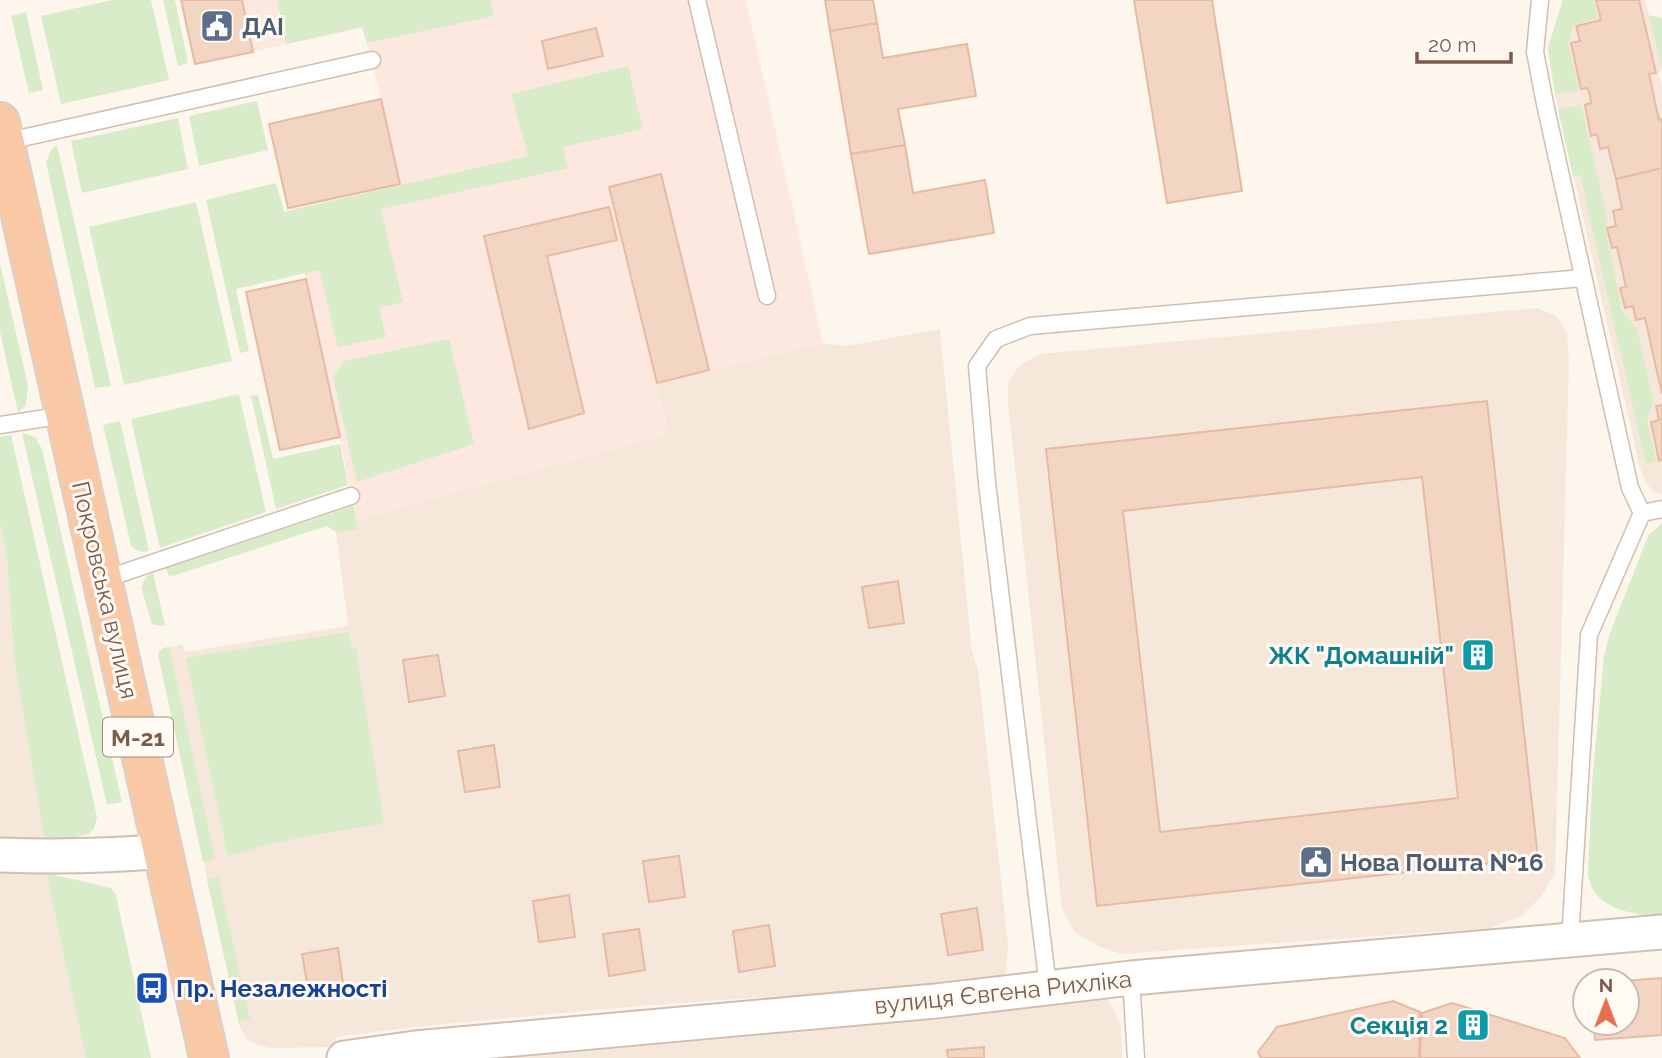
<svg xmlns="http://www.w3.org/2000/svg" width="1662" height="1058" font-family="Raleway,sans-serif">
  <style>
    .residential { fill: #f5e8da }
    .commercial { fill: #fde8e0 }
    .green { fill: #d8ecc9 }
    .building { fill: #f3d5c3; stroke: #e6bba3; stroke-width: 2; fill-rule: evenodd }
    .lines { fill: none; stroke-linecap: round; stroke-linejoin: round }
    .service-casing { stroke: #d1beb0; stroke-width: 19 }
    .minor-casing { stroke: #d1beb0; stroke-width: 37 }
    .trunk-casing { stroke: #dad1cd; stroke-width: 42 }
    .service { stroke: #fff; stroke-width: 16 }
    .minor { stroke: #fff; stroke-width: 33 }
    .trunk { stroke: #f9c8a4; stroke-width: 38 }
    .labels { text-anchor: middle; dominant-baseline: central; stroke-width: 6; stroke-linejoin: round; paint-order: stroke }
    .shield { fill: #fffaf3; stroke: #a28b7f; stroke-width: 2 }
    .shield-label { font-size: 23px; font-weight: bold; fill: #7a5c4d }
    .service-label { font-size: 24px; font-weight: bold; fill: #4e5e75; stroke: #fffaf3; text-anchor: start }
    .street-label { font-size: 24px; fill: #7a5c4d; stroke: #fffaf3 }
    .culture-label { font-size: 24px; font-weight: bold; fill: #0d838f; stroke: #fffaf3; text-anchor: end }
    .transit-label { font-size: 24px; font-weight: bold; fill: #164399; stroke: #fffaf3; text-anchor: start }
  </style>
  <rect width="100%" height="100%" fill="#fdf6ec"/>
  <path class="residential" d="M1563 0H1645L1649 15 1662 18V70L1658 73 1662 85V495L1653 491 1645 482 1640 468 1555 94 1548 48Z
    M1537 308 1556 316 1567 332 1569 362 1555 873 1541 897 1521 916 1490 928 1121 954 1100 947 1076 933 1062 909 1008 403V383L1019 366 1040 354Z
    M940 329 972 651 978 670 1008 943 1006 976 906 987 639 1006 415 1027 336 1037V1047L270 1048 257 1045 247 1039 239 1025 158 654 159 650 182 644 185 652 348 626 336 532 358 530 356 520 668 434 657 383 823 343 847 346Z
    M0 523 7 557 14 660 45 844 0 843Z
    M31 866 46 873 86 1058H0V869Z
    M1103 996 1112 1005 1121 1027 1122 1058H512L935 1020Z"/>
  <path class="commercial" d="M181 0H746L823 343 657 383 668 435 356 520 340 438 280 450 246 292 306 279 269 124 381 99 363 28 195 64Z"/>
  <path class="green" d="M112 0H151L169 80 61 104 41 16Z
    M163 0H175L188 63 178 66Z
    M277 0H490L494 16 367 43 362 27 286 44Z
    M1563 0H1594L1598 18 1573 25 1568 44 1579 90 1555 94 1548 48Z
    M26 12 43 90 29 93 11 16Z
    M1649 16 1662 18V69Z
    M628 66 643 129 563 147 568 168 381 209 403 302 379 308 386 337 338 347 319 270 236 289 249 351 240 353 206 200 276 183 284 212 528 156 511 94Z
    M257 101 268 150 199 166 189 116Z
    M1581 105 1608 222 1605 227 1622 311 1637 329 1653 400 1647 421 1656 461 1646 463 1580 175 1573 176 1558 110Z
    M178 118 188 169 82 193 71 141Z
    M57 145 111 386 95 388 46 162 52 148Z
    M196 202 232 361 124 385 89 227Z
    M0 263 28 386 26 405 18 412 0 332Z
    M449 339 474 444 357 482 333 377 344 361Z
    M239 394 266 512 160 548 131 419Z
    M258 395 273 459 340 444 348 485 276 509 251 396Z
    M120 421 149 551C141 553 135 551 131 545L103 425Z
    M22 433 35 437 42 449 122 802 107 805Z
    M11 435 97 817 94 829 89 834 45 844 14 660 7 557 0 523V437Z
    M353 506 358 530 336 532 327 526 169 577 166 568Z
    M1662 523V918C1632 914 1591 909 1588 873L1592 783 1604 657 1609 636 1648 536Z
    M153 573 165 625 163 626 152 624 141 587 146 577Z
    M349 632 351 649 356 648 384 824C331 832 279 839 228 856L186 658Z
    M169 647 215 859 203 862 158 654 163 648Z
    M46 873 111 888 116 895 151 1058H86Z
    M218 877 250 1019 239 1022 207 880Z"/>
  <path class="building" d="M181 0H242L253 52 195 64Z
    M825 0H873L877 23 830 31Z
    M1134 0H1212L1242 191 1167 203Z
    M1596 0H1639L1656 73 1649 74 1659 120 1662 119V168L1616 179 1608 147 1600 149 1597 134 1591 136 1585 105 1591 103 1590 96 1588 88 1581 89 1571 43 1580 41 1576 26 1601 20Z
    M877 23 883 58 967 44 976 96 898 109 905 145 851 154 830 31Z
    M596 28 603 56 548 69 542 41Z
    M381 99 400 184 288 208 269 124Z
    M905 145 913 193 985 180 994 233 869 254 851 154Z
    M1662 168V394L1645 318 1636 320 1633 306 1625 308 1620 288 1626 287 1617 247 1612 248 1607 228 1616 226 1613 211 1622 209 1616 179Z
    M661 174 709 370 657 383 609 187Z
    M609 207 617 240 547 256 584 413 529 429 484 236Z
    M306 279 340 437 280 450 246 292Z
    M1487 401 1538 858 1097 906 1046 449ZM1422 477 1458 798 1160 832 1123 511Z
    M1662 405V460L1659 461 1651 422 1659 420 1656 406Z
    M898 581 904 623 869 628 862 587Z
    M438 655 445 696 409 702 403 660Z
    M494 745 500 787 465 792 458 751Z
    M679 856 685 897 649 902 643 861Z
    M569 895 575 937 539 942 533 901Z
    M977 908 983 950 948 955 941 914Z
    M769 925 775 966 739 972 733 931Z
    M639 929 645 970 609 976 603 934Z
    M338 948 344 990 309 995 302 954Z
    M1662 978V1035L1595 1040 1594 1023H1627V981H1623Z
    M1393 1001 1420 1012 1419 1058H1261L1258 1052 1277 1027Z
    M1452 1003 1565 1038 1580 1058H1420L1422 1013Z
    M984 1047V1058H948L947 1050Z"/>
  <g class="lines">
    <defs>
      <path id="service" d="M697 0 767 296
        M1540 0 1535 52 1545 104 1630 488 1642 513 1589 635 1570 939
        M4 142 372 60
        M0 425 65 415
        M1642 513 1662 509
        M102 580 351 496
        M1131 978 1136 1058
        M1048 987 987 483 977 366 996 339 1030 326 1583 278"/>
      <path id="minor" d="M0 855C55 857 109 856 164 851
        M344 1058 415 1048 936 1001 1131 978 1662 932"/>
      <path id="trunk" d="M0 122 209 1058"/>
    </defs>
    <use href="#service" class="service-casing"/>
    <use href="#minor" class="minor-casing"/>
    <use href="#trunk" class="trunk-casing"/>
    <use href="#service" class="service"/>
    <use href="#minor" class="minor"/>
    <use href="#trunk" class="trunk"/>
  </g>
  <defs>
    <symbol id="civic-square" viewBox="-11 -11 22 22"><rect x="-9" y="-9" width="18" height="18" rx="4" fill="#5c6f8a" stroke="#fffaf3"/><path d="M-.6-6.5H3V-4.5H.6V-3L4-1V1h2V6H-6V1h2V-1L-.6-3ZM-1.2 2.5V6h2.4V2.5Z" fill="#fff"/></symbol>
    <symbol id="building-square" viewBox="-11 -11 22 22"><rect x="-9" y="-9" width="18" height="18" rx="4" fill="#0f9aa8" stroke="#fffaf3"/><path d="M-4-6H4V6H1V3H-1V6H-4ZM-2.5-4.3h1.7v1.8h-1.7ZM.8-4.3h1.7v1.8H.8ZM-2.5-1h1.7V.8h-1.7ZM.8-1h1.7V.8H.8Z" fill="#fff"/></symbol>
    <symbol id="bus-square" viewBox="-11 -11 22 22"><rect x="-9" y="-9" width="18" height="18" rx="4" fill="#1a4fb4" stroke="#fffaf3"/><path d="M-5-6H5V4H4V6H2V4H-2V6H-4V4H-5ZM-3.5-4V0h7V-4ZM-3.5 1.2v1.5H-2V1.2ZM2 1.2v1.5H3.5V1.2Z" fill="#fff"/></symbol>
  </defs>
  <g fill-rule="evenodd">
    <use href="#civic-square" x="198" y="7" width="38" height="38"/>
    <use href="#building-square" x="1459" y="636" width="38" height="38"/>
    <use href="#civic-square" x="1297" y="843" width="38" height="38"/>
    <use href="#bus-square" x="133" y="969" width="38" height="38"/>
    <use href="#building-square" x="1454" y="1006" width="38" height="38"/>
  </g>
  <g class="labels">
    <rect class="shield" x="103" y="717.5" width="70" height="39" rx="5"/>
    <g class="shield-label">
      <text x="138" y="737">М-21</text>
    </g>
    <g class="service-label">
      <text x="242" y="26">ДАІ</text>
      <text x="1340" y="862">Нова Пошта №16</text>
    </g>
    <g class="street-label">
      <text transform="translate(105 590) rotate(77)">Покровська вулиця</text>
      <text transform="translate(1003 992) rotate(-6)">вулиця Євгена Рихліка</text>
    </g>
    <g class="culture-label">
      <text x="1454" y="655">ЖК "Домашній"</text>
      <text x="1448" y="1025">Секція 2</text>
    </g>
    <g class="transit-label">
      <text x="176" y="988">Пр. Незалежності</text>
    </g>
  </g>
  <g transform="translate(1606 1002)"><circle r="33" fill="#fffaf3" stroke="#cabbb1" stroke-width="2"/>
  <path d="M0-5L12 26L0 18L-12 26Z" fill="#e76f51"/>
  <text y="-10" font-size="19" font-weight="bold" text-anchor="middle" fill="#7a5c4d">N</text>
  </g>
  <path d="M1417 52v10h94v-10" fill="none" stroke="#7a5c4d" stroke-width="3.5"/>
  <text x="1428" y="52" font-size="21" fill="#7a5c4d" stroke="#fffaf3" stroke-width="5" paint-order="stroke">20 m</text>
</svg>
